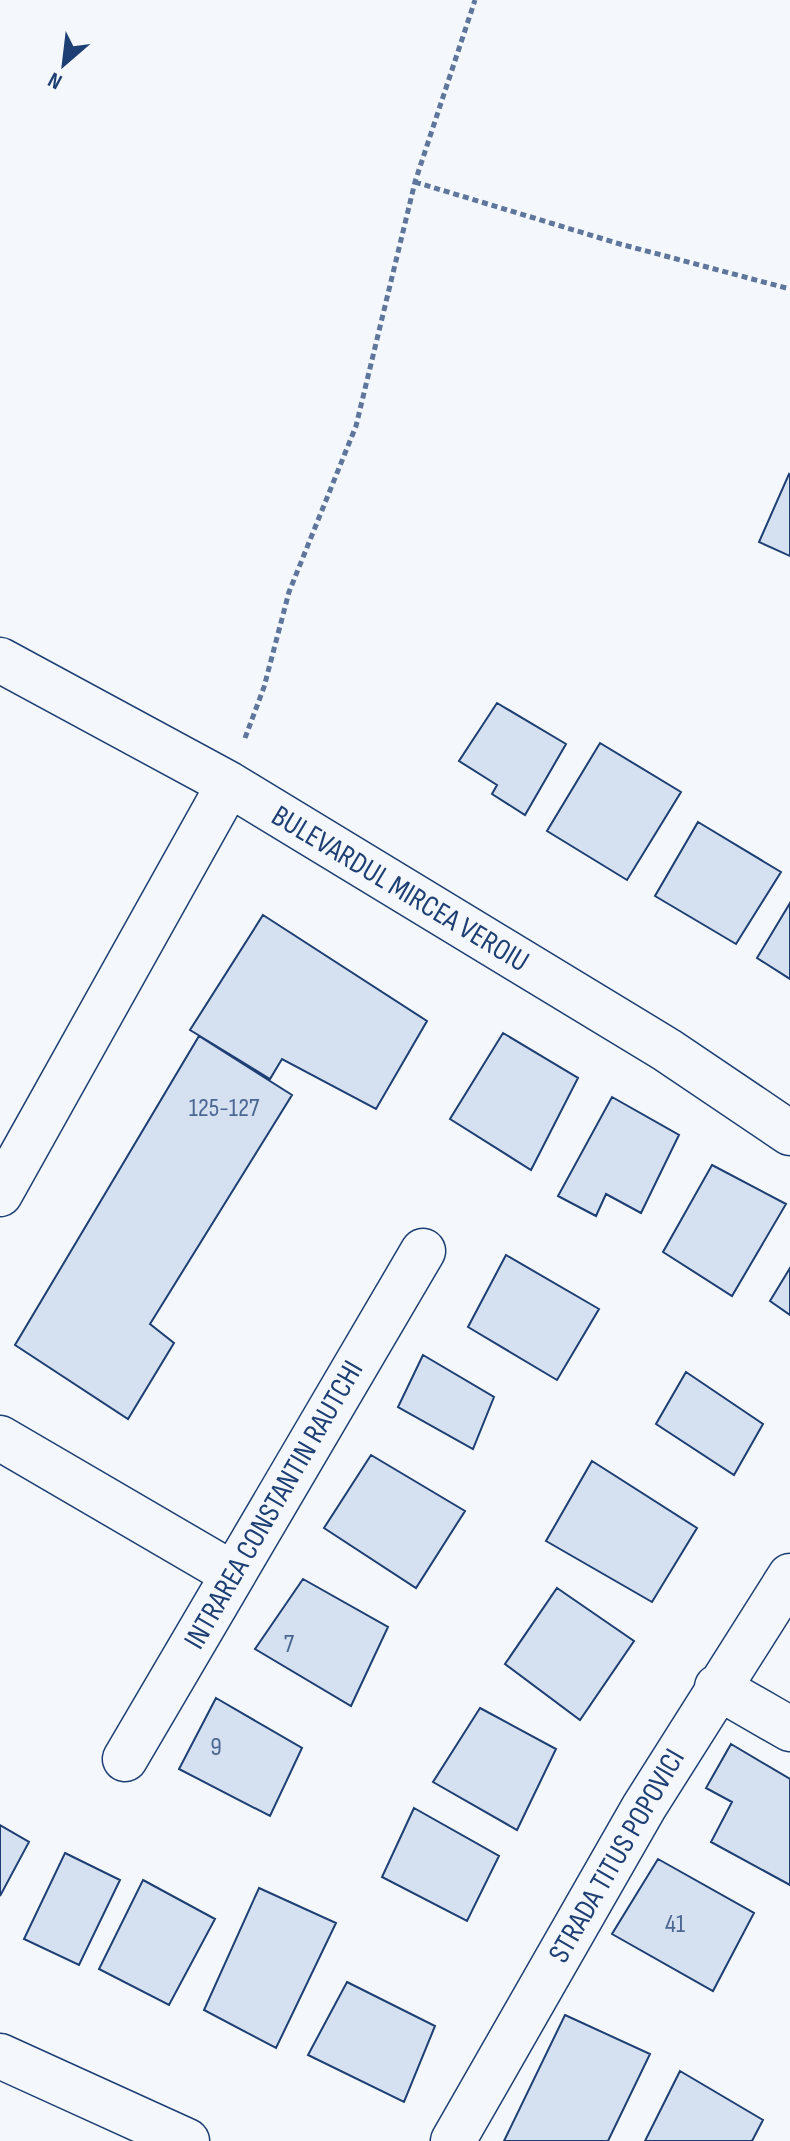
<svg xmlns="http://www.w3.org/2000/svg" width="790" height="2141" font-family="'Sofia Sans Condensed',sans-serif">
  <style>
    .building { fill: #d5e0f0; stroke: #1d3f73; stroke-width: 2 }
    .lines { fill: none; stroke-linecap: round; stroke-linejoin: round }
    .minor-casing { stroke: #1d3f73; stroke-width: 47 }
    .path { stroke: #5e769c; stroke-width: 5; stroke-dasharray: 6 4; stroke-linecap: butt }
    .minor { stroke: #f4f7fb; stroke-width: 44 }
    .labels { text-anchor: middle; dominant-baseline: central; stroke-width: 6; stroke-linejoin: round; paint-order: stroke }
    .number-label { font-size: 26px; fill: #4b6792 }
    .street-label { font-size: 30px; fill: #1d3f73; stroke: #f4f7fb }
  </style>
  <rect width="100%" height="100%" fill="#f4f7fb"/>
  <path class="building" d="M789 474 790 475V556L759 542Z
    M497 703 566 744 525 815 492 794 497 785 459 761Z
    M600 743 681 792 627 880 547 831Z
    M698 822 781 872 736 944 655 896Z
    M790 903V979L757 958Z
    M263 915 427 1021 376 1109 282 1059 270 1079 190 1030Z
    M503 1033 578 1078 531 1170 450 1119Z
    M199 1036 292 1095 150 1324 174 1343 128 1419 15 1345Z
    M612 1097 679 1135 641 1213 606 1194 596 1216 558 1196Z
    M712 1165 786 1204 732 1296 663 1252Z
    M506 1255 599 1309 557 1380 468 1327Z
    M790 1268V1315L770 1301Z
    M423 1355 494 1397 473 1449 398 1407Z
    M686 1372 763 1424 734 1475 656 1424Z
    M371 1455 465 1511 416 1588 324 1528Z
    M592 1461 697 1528 652 1602 546 1541Z
    M303 1579 388 1627 351 1706 255 1649Z
    M557 1588 634 1641 580 1720 505 1664Z
    M216 1698 302 1748 270 1816 179 1769Z
    M480 1708 556 1749 517 1830 433 1782Z
    M731 1744 790 1779V1885L711 1842 732 1802 706 1788Z
    M414 1808 499 1856 467 1921 382 1877Z
    M0 1825 29 1842 0 1896Z
    M65 1853 120 1880 79 1965 24 1939Z
    M658 1859 754 1913 713 1991 612 1934Z
    M143 1880 215 1919 169 2005 99 1969Z
    M259 1888 336 1923 276 2048 204 2010Z
    M347 1982 435 2026 404 2102 308 2055Z
    M565 2015 650 2054 608 2141H504Z
    M680 2071 763 2120 752 2141H645Z"/>
  <g class="lines">
    <defs>
      <path id="minor" d="M0 660 229 784 667 1050 790 1133
        M0 1194 229 784
        M0 1438 233 1574
        M717 1687 790 1729
        M125 1759 423 1251
        M0 2056 187 2141
        M453 2141 644 1807 790 1576"/>
    </defs>
    <use href="#minor" class="minor-casing"/>
    <path class="path" d="M415 182 620 244 790 289
      M245 738 264 687 289 592 356 426 415 182 475 0"/>
    <use href="#minor" class="minor"/>
  </g>
  <g class="labels">
    <g class="number-label">
      <text x="224" y="1108">125-127</text>
      <text x="289" y="1644">7</text>
      <text x="216" y="1747">9</text>
      <text x="675" y="1924">41</text>
    </g>
    <g class="street-label">
      <text transform="translate(400 889) rotate(31)">BULEVARDUL MIRCEA VEROIU</text>
      <text transform="translate(274 1505) rotate(-60)">INTRAREA CONSTANTIN RAUTCHI</text>
      <text transform="translate(617 1856) rotate(-60)">STRADA TITUS POPOVICI</text>
    </g>
  </g>
  <g transform="translate(64 64) rotate(208)" stroke="#f4f7fb" stroke-width="6" paint-order="stroke">
  <path d="M0-6L14 30L0 20L-14 30Z" fill="#1d3f73"/>
  <text y="-12" font-size="22" font-weight="bold" text-anchor="middle" fill="#1d3f73">N</text>
  </g>
</svg>
